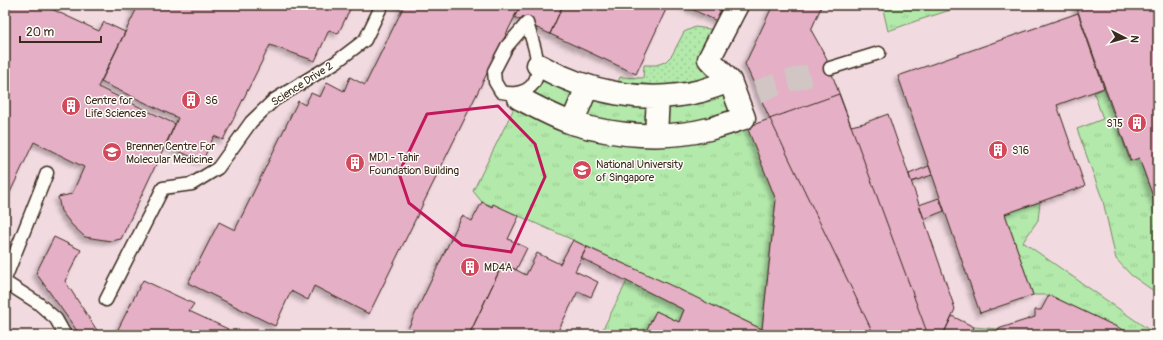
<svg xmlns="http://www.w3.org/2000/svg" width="1163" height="340" font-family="Pangolin,sans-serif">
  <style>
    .built { fill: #f2dae1 }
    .grass { fill: url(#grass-tufts); stroke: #778a64 }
    .park { fill: url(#park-dots); stroke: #778a64 }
    .building { fill: #e5afc6; stroke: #3b2a1e; filter: url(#shadow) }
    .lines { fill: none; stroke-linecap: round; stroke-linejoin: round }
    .street-tunnel { stroke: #d2c6c4; stroke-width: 22; stroke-dasharray: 22 11; stroke-linecap: butt }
    .lane-casing { stroke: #3b2a1e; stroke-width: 15 }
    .street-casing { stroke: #3b2a1e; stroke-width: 25 }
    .lane { stroke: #fdfcf7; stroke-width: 12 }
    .street { stroke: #fdfcf7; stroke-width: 22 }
    .marked { fill: none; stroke: #c2185b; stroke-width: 3; stroke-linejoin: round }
    .labels { text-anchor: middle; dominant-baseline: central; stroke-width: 3; stroke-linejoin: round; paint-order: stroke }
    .street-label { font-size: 11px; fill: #3b2a1e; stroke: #fdfcf7 }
    .poi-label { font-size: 11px; fill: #3b2a1e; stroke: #fdfcf7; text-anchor: start }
  </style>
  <defs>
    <pattern id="grass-tufts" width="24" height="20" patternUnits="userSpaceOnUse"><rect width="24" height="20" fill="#b3e9ab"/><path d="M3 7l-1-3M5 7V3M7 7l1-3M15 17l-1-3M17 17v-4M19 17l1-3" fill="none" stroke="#9bc893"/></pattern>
    <pattern id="park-dots" width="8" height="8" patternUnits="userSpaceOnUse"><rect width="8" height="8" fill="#b3e9ab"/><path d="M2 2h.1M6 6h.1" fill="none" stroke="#9bc893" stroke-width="1.8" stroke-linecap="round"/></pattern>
    <filter id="shadow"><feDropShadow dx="-3.5" dy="3.5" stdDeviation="2" flood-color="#0004"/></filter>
  </defs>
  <rect width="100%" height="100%" fill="#f8eded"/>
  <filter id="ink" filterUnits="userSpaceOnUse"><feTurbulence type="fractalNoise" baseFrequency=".025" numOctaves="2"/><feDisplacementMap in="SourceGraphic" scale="8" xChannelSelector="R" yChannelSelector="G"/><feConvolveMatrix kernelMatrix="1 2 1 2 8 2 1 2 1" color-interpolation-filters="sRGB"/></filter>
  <g filter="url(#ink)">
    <path class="built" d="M5 5H1158V335H5Z"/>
    <path class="grass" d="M882 5H966L916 21 888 31Z
      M538 65 587 87 730 81 776 200 762 329 573 240 519 216 482 202 473 191 519 98 529 88Z
      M1104 88 1130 161 1139 158 1158 210V294L1131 275 1116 259 1103 201 1077 129 1103 119 1094 93Z
      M1040 202 1038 220 1023 242 1152 332 1149 335H1134L1049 295H1033L1005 214Z
      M627 281 684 310 679 322 656 311 646 331 652 335H600Z
      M974 327 998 329 1000 335H970Z"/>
    <path class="park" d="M695 27 724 31 710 59 730 81 614 93 620 77 643 78 644 65H656L665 62 672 55 684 32Z"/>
    <path class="building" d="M5 5H43L99 31 104 22 125 32 98 87 175 124 121 239 111 241 85 237 72 225 61 211 58 197 72 194 84 167 34 142 5 203Z
      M127 5H352L338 34 329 30 315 61 270 45 223 140 214 136 202 162 166 145 178 118 101 82 136 10Z
      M398 5H512L519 8 369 314 314 286 308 300 291 291 275 326 188 283 219 222 235 230 298 101 305 105 311 93 320 97 327 82 344 91 350 77 365 85 403 8Z
      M512 5H558L562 7 550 34 514 17 519 8Z
      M563 5H668L636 74 550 34Z
      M683 5H728L719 22Z
      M773 5H822L811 30 825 55 928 335H874L770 119 745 64Z
      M1077 5H1158V210L1139 158 1131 161 1076 6Z
      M1078 13 1104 88 1057 105 1085 186 1005 214 1033 295 980 313 898 76Z
      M839 94 851 126 864 123 888 114 955 309 943 335H774L762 329 776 200 747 127Z
      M929 166 932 175 911 182 909 174Z
      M939 198 944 211 924 219 919 205Z
      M482 202 492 207 493 204 519 216 508 239 527 248 516 270 503 263 469 335H405L462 216 472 221Z
      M54 237 81 250 65 281 100 335H80L36 273Z
      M573 240 587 247 575 271 598 282 591 297 578 291 556 335H469L503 263 526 275 537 253 560 264Z
      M587 247 668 284 774 335H738L727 329 724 335H652L646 331 656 311 679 322 684 310 581 258Z
      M143 280 194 304 189 311 228 329 225 335H115Z
      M1049 295 1134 335H1000L998 329 1035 317V310H1041Z
      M952 316 974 327 970 335H943Z"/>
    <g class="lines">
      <path class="street-tunnel" d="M757 92 769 87 819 72"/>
      <defs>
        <path id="lane" d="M527 23C532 42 549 77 526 90 517 94 511 94 501 92L495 82 494 71 507 46Z
          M830 68 879 53
          M5 279 47 173
          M5 282 38 303 56 319 65 335
          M106 300 163 188 192 184 218 168 251 122 274 100 336 62 365 40 382 5"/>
        <path id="street" d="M538 65C587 92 645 105 701 91 710 88 720 85 730 81
          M519 98C536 107 554 117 572 123 614 136 666 140 709 129 721 126 732 122 744 118L730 81 709 59 737 5
          M572 123 587 87
          M656 135 658 97"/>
      </defs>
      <use href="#lane" class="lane-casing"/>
      <use href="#street" class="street-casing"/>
      <use href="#lane" class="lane"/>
      <use href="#street" class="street"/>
    </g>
  </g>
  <path class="marked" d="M498 106 535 144 545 177 511 252 462 245 409 203 399 173 427 114Z"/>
  <defs>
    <symbol id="building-disc" viewBox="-11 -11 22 22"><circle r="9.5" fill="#d1495b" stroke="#fdfcf7"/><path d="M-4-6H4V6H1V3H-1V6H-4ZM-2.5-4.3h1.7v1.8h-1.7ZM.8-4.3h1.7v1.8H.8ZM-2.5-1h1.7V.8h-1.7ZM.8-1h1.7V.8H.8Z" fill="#fff"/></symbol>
    <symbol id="university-disc" viewBox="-11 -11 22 22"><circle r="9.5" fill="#d1495b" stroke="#fdfcf7"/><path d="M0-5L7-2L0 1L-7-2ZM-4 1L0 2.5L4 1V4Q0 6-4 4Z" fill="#fff"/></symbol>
  </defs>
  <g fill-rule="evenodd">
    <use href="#building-disc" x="180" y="89" width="22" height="22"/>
    <use href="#building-disc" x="60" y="95" width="22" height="22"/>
    <use href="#building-disc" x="1126" y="112" width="22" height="22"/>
    <use href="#building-disc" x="987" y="139" width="22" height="22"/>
    <use href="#university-disc" x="101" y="141" width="22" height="22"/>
    <use href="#building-disc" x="344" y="152" width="22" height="22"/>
    <use href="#university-disc" x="571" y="159" width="22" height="22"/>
    <use href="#building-disc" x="459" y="256" width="22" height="22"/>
  </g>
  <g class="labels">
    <g class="street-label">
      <text transform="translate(302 84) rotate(-33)">Science Drive 2</text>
    </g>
    <g class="poi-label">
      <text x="85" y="100">Centre for<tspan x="85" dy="13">Life Sciences</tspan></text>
      <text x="205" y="100">S6</text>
      <text x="1123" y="123" text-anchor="end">S15</text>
      <text x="126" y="146">Brenner Centre For<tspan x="126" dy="13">Molecular Medicine</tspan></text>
      <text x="1012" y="150">S16</text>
      <text x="369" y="157">MD1 - Tahir<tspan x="369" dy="13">Foundation Building</tspan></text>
      <text x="596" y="164">National University<tspan x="596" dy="13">of Singapore</tspan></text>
      <text x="484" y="267">MD4A</text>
    </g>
  </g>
  <rect width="1163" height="340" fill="none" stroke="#fdfcf7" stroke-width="20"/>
  <rect x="10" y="10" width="1143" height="320" fill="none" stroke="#3b2a1e" stroke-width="1.5" filter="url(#ink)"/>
  <g transform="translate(1125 38) rotate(96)" stroke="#fdfcf7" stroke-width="3" paint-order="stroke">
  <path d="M0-3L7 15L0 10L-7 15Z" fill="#3b2a1e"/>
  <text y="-6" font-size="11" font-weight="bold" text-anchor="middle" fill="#3b2a1e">N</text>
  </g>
  <path d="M20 36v6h81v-6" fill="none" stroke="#3b2a1e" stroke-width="2"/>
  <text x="26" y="36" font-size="12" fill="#3b2a1e" stroke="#fdfcf7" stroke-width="3" paint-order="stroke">20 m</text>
</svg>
